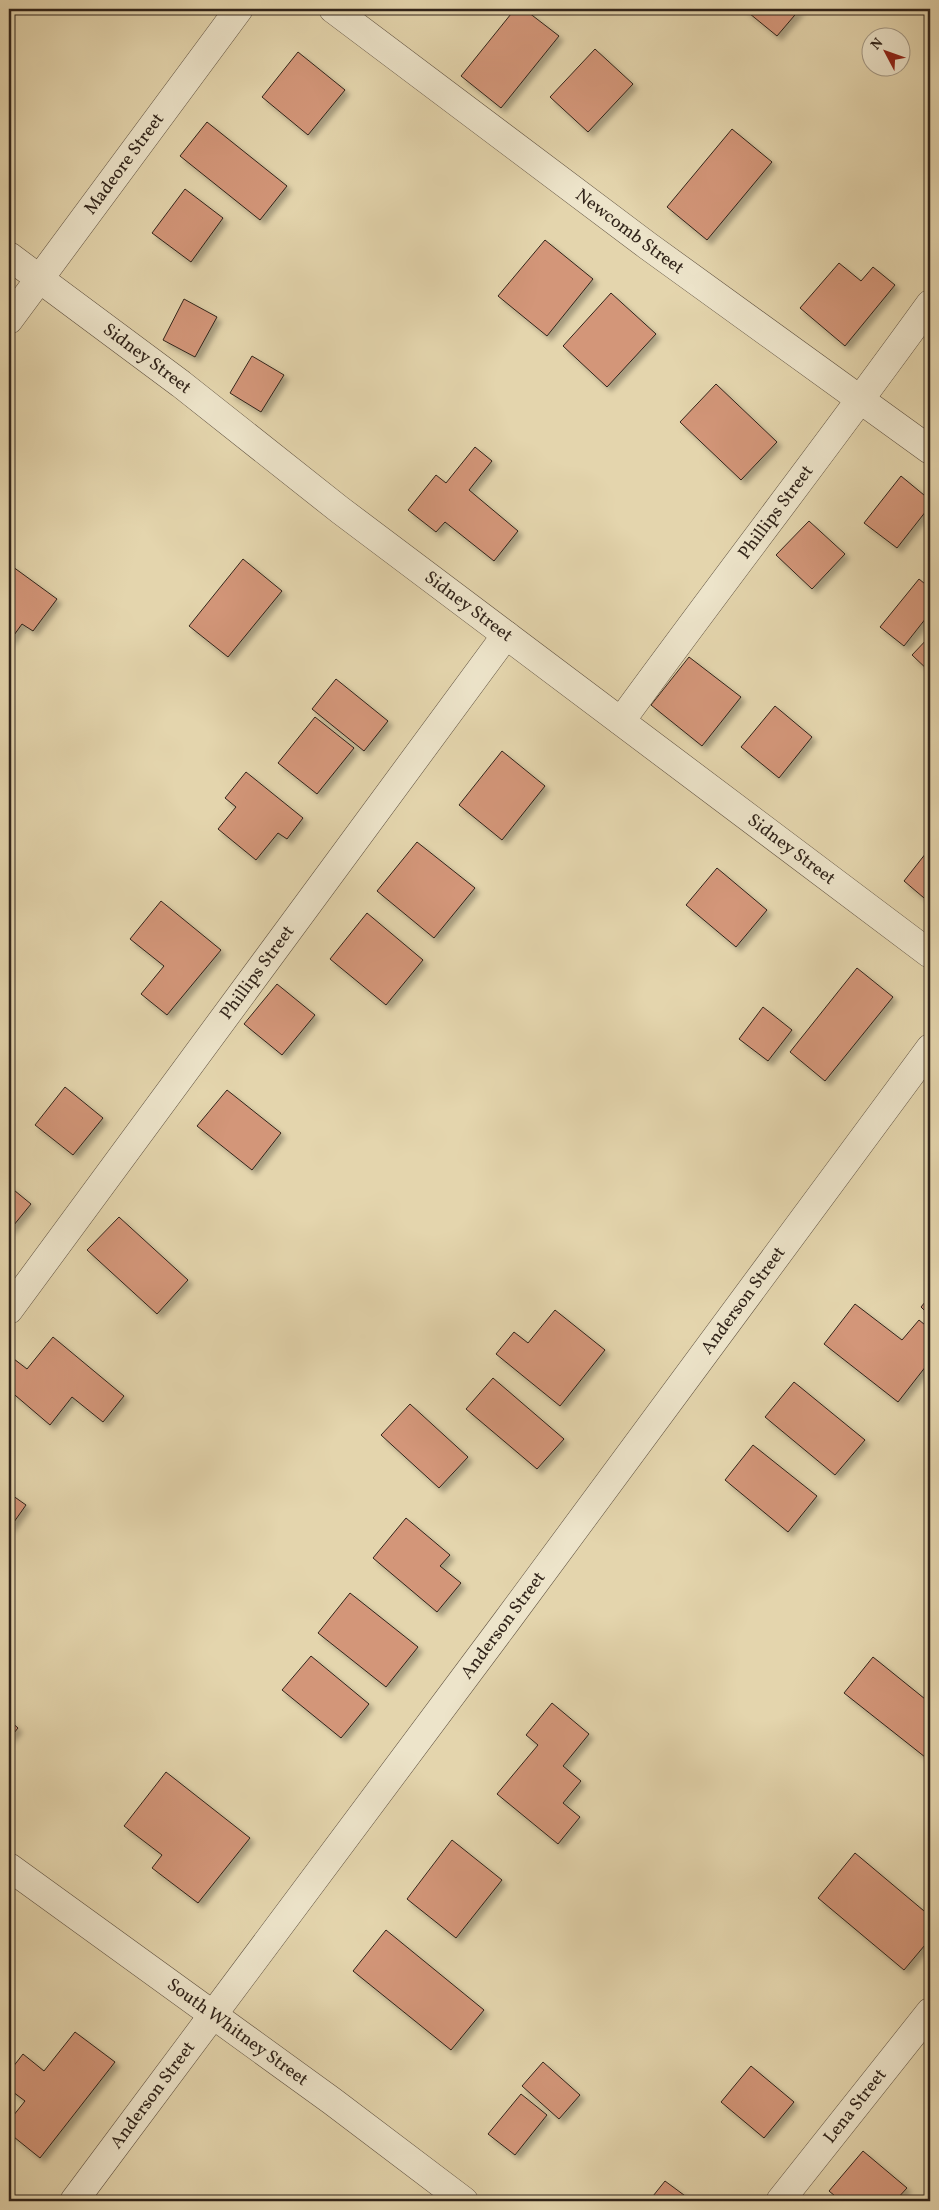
<svg xmlns="http://www.w3.org/2000/svg" width="939" height="2210" font-family="Vollkorn,serif">
  <style>
    .building { fill: #d39679; stroke: #31241a; filter: url(#shadow) }
    .lines { fill: none; stroke-linecap: round; stroke-linejoin: round }
    .minor-casing { stroke: #5e503f; stroke-width: 29 }
    .minor { stroke: #ede4ca; stroke-width: 28 }
    .labels { text-anchor: middle; dominant-baseline: central; stroke-width: 4; stroke-linejoin: round; paint-order: stroke }
    .street-label { font-size: 18px; fill: #31241a; stroke: #ede4ca }
  </style>
  <defs>
    <filter id="shadow"><feDropShadow dx="4.5" dy="4.5" stdDeviation="2.5" flood-color="#0004"/></filter>
  </defs>
  <rect width="100%" height="100%" fill="#e4d5ad"/>
  <filter id="stains"><feTurbulence type="fractalNoise" baseFrequency=".004" numOctaves="4"/><feColorMatrix values="0 0 0 0 .2 0 0 0 0 .09 0 0 0 0 .02 0 0 0 .5 -.17"/></filter>
  <radialGradient id="worn" r=".72"><stop offset=".6" stop-color="#630" stop-opacity="0"/><stop offset="1" stop-color="#630" stop-opacity=".3"/></radialGradient>
  <path class="building" d="M515 9H524L559 36 501 108 461 76Z
    M744 9H800L777 36Z
    M595 49 633 84 588 132 550 97Z
    M298 52 345 90 308 135 262 97Z
    M207 122 287 186 260 220 180 156Z
    M732 129 772 162 707 240 667 207Z
    M185 189 223 218 191 262 152 233Z
    M545 240 593 279 547 336 498 296Z
    M839 263 861 281 873 267 895 285 845 346 800 308Z
    M611 293 656 334 607 387 563 346Z
    M184 299 217 317 195 357 163 340Z
    M252 356 284 375 261 412 230 393Z
    M716 384 777 442 741 480 680 422Z
    M475 447 492 461 469 490 518 531 494 561 445 522 436 532 408 510 436 475 446 483Z
    M901 476 930 500V506L897 548 864 523Z
    M809 521 845 554 812 589 776 555Z
    M243 559 282 591 228 657 189 626Z
    M9 564 57 599 33 631 22 624 9 642Z
    M919 579 930 588V613L904 646 880 627Z
    M930 636V672L912 655Z
    M689 657 741 697 702 746 651 705Z
    M336 679 388 721 364 751 312 709Z
    M775 706 812 737 779 778 741 747Z
    M315 717 354 748 317 794 278 763Z
    M502 751 545 786 502 840 459 805Z
    M246 772 303 818 287 839 278 833 256 860 218 829 236 807 225 798Z
    M417 842 475 888 434 938 377 891Z
    M930 848V903L904 881Z
    M717 868 767 910 736 947 686 905Z
    M161 901 221 950 167 1015 141 994 164 966 130 939Z
    M367 913 423 960 386 1005 330 959Z
    M857 968 893 997 825 1081 790 1052Z
    M277 984 315 1015 282 1055 244 1024Z
    M763 1007 792 1030 768 1061 739 1039Z
    M65 1087 103 1118 73 1155 35 1125Z
    M227 1090 281 1133 252 1170 197 1126Z
    M9 1186 31 1204 9 1231Z
    M119 1217 188 1280 157 1314 87 1250Z
    M930 1296V1316L921 1307Z
    M855 1304 902 1340 919 1320 930 1329V1361L898 1402 824 1344Z
    M555 1310 605 1350 560 1406 496 1354 514 1332 528 1343Z
    M53 1337 124 1396 103 1422 72 1397 50 1425 9 1390V1365L14 1359 27 1369Z
    M493 1378 564 1439 537 1469 466 1409Z
    M794 1382 865 1440 835 1475 765 1417Z
    M410 1404 468 1457 439 1488 381 1435Z
    M753 1445 817 1496 788 1532 725 1480Z
    M9 1493 26 1505 9 1529Z
    M406 1518 450 1555 440 1566 461 1583 437 1612 373 1558Z
    M350 1593 418 1647 386 1687 318 1633Z
    M311 1656 369 1704 341 1738 282 1690Z
    M873 1657 930 1703V1750L925 1757 844 1693Z
    M552 1703 589 1734 563 1766 581 1781 563 1803 580 1817 558 1844 497 1794 538 1745 526 1735Z
    M9 1720 18 1728 9 1739Z
    M166 1772 250 1838 198 1903 152 1868 162 1855 124 1826Z
    M452 1840 502 1880 456 1938 407 1899Z
    M855 1853 930 1916V1939L904 1970 818 1898Z
    M386 1930 484 2010 451 2050 353 1971Z
    M75 2032 115 2062 40 2158 9 2133V2121L25 2101 9 2089V2072L23 2054 44 2071Z
    M543 2062 580 2095 559 2119 522 2086Z
    M751 2066 794 2102 764 2138 721 2102Z
    M521 2094 547 2115 515 2155 488 2134Z
    M863 2151 907 2188 895 2201H841L829 2191Z
    M665 2181 692 2201H649Z"/>
  <g class="lines">
    <defs>
      <g id="minor">
        <path id="s1" d="M333 9 648 246 930 450"/>
        <path id="s2" d="M9 256 181 384 340 510 930 954"/>
        <path id="s3" d="M9 320 239 9"/>
        <path id="s4" d="M621 721C723 581 829 444 930 304"/>
        <path id="s5" d="M9 1310 506 635"/>
        <path id="s6" d="M9 1867 332 2101 464 2201"/>
        <path id="s7" d="M74 2201 506 1622 930 1048"/>
        <path id="s8" d="M780 2201 930 2012"/>
      </g>
    </defs>
    <use href="#minor" class="minor-casing"/>
    <use href="#minor" class="minor"/>
  </g>
  <g class="labels">
    <g class="street-label">
      <text stroke="none"><textPath href="#s3" startOffset="194">Madeore Street</textPath></text>
      <text stroke="none"><textPath href="#s1" startOffset="371">Newcomb Street</textPath></text>
      <text stroke="none"><textPath href="#s2" startOffset="172">Sidney Street</textPath></text>
      <text stroke="none"><textPath href="#s4" startOffset="260">Phillips Street</textPath></text>
      <text stroke="none"><textPath href="#s2" startOffset="578">Sidney Street</textPath></text>
      <text stroke="none"><textPath href="#s2" startOffset="982">Sidney Street</textPath></text>
      <text stroke="none"><textPath href="#s5" startOffset="419">Phillips Street</textPath></text>
      <text stroke="none"><textPath href="#s7" startOffset="1122">Anderson Street</textPath></text>
      <text stroke="none"><textPath href="#s7" startOffset="718">Anderson Street</textPath></text>
      <text stroke="none"><textPath href="#s6" startOffset="282">South Whitney Street</textPath></text>
      <text stroke="none"><textPath href="#s7" startOffset="132">Anderson Street</textPath></text>
      <text stroke="none"><textPath href="#s8" startOffset="121">Lena Street</textPath></text>
    </g>
  </g>
  <rect width="939" height="2210" fill="none" stroke="#e4d5ad" stroke-width="30"/>
  <rect x="10" y="10" width="919" height="2190" fill="none" stroke="#31241a" stroke-width="2.5"/>
  <rect x="15" y="15" width="909" height="2180" fill="none" stroke="#31241a"/>
  <g transform="translate(886 52) rotate(311)"><circle r="24" fill="#ede4ca" stroke="#a29784"/>
  <path d="M0-4L9 19L0 12L-9 19Z" fill="#8f2418"/>
  <text y="-8" font-size="14" font-weight="bold" text-anchor="middle" fill="#31241a">N</text>
  </g>
  <rect width="100%" height="100%" filter="url(#stains)"/>
  <rect width="100%" height="100%" fill="url(#worn)"/>
</svg>
